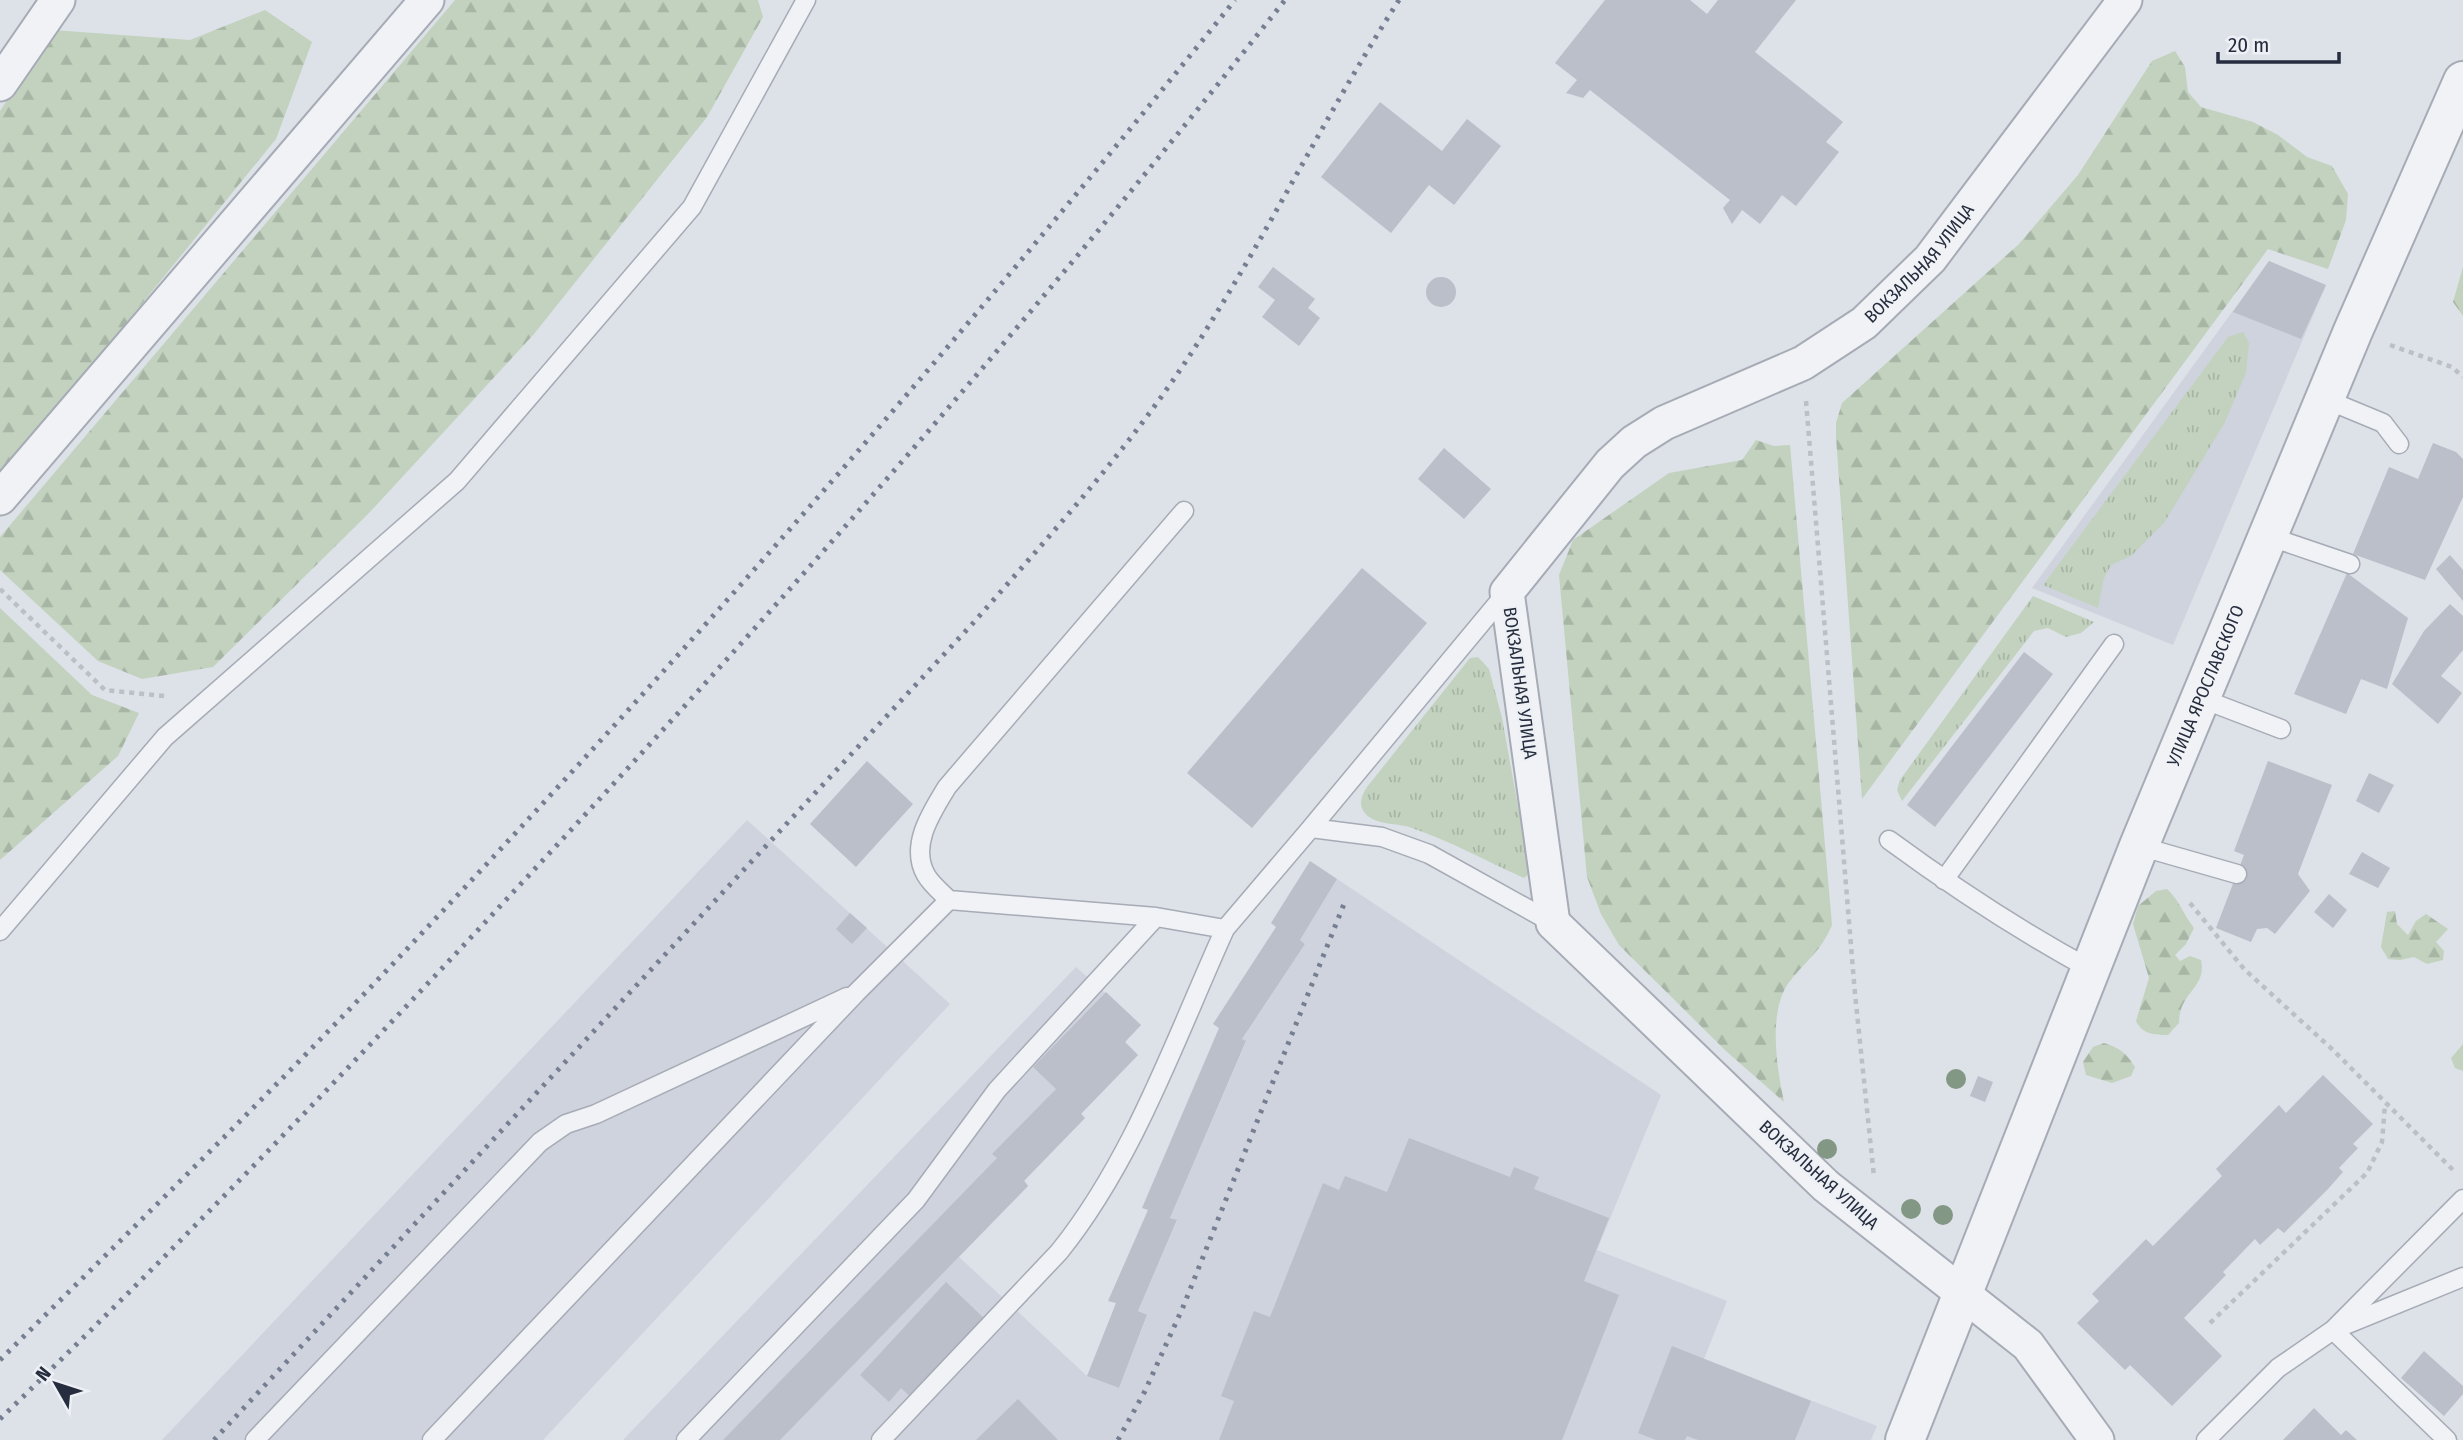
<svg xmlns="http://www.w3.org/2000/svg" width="2463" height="1440" font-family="'Fira Sans Condensed',sans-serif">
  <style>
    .built { fill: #cfd3dd }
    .grass { fill: url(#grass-tufts) }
    .forest { fill: url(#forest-firs) }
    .building { fill: #babfca }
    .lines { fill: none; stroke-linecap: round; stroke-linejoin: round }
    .service-casing { stroke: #a6abb5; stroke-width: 21 }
    .minor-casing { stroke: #a6abb5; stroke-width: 37 }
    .tertiary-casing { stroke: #a6abb5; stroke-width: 42 }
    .path { stroke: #bbbfc6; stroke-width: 4.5; stroke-dasharray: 5 5; stroke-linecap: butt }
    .service { stroke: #f0f2f6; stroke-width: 18 }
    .minor { stroke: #f0f2f6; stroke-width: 33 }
    .tertiary { stroke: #f0f2f6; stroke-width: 38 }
    .rail { stroke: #767f91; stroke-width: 5; stroke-dasharray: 3.5 7; stroke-linecap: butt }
    .tree { fill: #829784 }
    .labels { text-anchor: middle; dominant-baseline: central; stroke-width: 5; stroke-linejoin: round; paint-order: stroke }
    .street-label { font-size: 18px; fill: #262d3e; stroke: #edf0f5 }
  </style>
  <defs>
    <pattern id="grass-tufts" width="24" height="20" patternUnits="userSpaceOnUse" patternTransform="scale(1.75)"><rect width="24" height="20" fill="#c2d2be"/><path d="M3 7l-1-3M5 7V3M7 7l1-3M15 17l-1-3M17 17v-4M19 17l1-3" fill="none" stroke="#a7b5a4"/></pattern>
    <pattern id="forest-firs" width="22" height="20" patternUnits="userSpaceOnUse" patternTransform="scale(1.75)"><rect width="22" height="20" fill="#c2d2be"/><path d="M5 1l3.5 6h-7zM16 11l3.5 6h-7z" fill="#a7b5a4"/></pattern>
  </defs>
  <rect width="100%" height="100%" fill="#dde1e8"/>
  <path class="built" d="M2269 261 2326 285 2173 645 2032 588Z
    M747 820 950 1004 543 1440H162Z
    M1337 879 1661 1095 1597 1250 1727 1301 1704 1359 1877 1426 1871 1440H623L1076 967 1141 1025 1125 1042 1138 1055 1081 1113 1085 1118 1024 1180 1028 1186 959 1257 1087 1376 1119 1388 1147 1316 1138 1311 1177 1221 1170 1218 1246 1042 1242 1039 1305 944 1300 940Z"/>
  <path class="grass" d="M2243 332 2249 343 2246 373 2224 424 2164 523 2131 556 2111 565 2104 578 2098 608 2043 585 2228 337Z
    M2033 596 2094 622 2081 633 2066 637 2048 628 2034 631 1902 801 1897 790 1900 780Z
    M1478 657 1489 669 1502 718 1530 873 1524 878C1486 861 1448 840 1409 827 1396 823 1373 825 1364 812 1358 803 1362 795 1367 787L1470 658Z"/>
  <path class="forest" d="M455 0H758L763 17 707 117 534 334 371 511 213 667 142 679 98 661 0 570V537Z
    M265 10 312 42 276 139 0 478V111L53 30 190 40Z
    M2175 51 2185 67 2188 92 2201 107 2253 122 2278 135 2307 157 2332 166 2348 194 2346 220 2328 269 2268 249 1862 799 1836 437V423L1842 403 2019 244 2078 175 2152 61Z
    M2463 267V316L2453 302Z
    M1756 440 1774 446 1790 445 1832 925C1820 953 1808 958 1790 981 1767 1010 1777 1069 1784 1102L1726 1051 1619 945 1601 914 1587 877 1559 575 1573 540 1669 473 1742 460Z
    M0 608 92 695 139 713 118 756 0 860Z
    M2167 889C2180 901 2183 914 2194 928L2186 944 2175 955 2180 961 2190 956 2201 960C2207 989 2179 991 2179 1023L2168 1035C2154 1035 2142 1034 2136 1021L2149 978 2133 924 2138 906 2156 891Z
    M2395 911 2397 924 2408 935 2416 921 2426 914 2448 929 2436 942 2444 951 2443 960 2427 964 2414 957 2400 960 2388 959 2381 947 2387 912Z
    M2104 1043C2120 1048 2126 1053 2135 1067L2131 1076 2112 1083 2086 1075 2083 1062 2093 1047Z
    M2463 1044V1071L2455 1068 2451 1058Z"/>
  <path class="building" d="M1605 0H1690L1707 14 1718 0H1796L1755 52 1843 122 1826 142 1839 152 1796 206 1782 195 1760 224 1742 210 1732 224 1723 208 1730 200 1590 90 1583 98 1566 93 1577 80 1555 63Z
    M1380 102 1442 151 1467 119 1501 146 1454 205 1429 185 1391 233 1321 177Z
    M2269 261 2326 285 2301 339 2233 312Z
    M1273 267 1315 299 1308 308 1320 318 1299 346 1262 317 1275 300 1258 287Z
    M1426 292a15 15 0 1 1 30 0a15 15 0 1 1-30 0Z
    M2433 443 2456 452 2463 459V497L2425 580 2353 554 2389 467 2418 479Z
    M1444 448 1491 489 1464 519 1418 479Z
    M2450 555 2463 570V601L2436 569Z
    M1362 568 1427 623 1252 828 1187 773Z
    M2347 573 2408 618 2387 689 2361 679 2346 714 2294 694Z
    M2450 604 2463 616V650L2441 676 2462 693 2438 724 2392 684 2424 631Z
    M2024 652 2053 674 1935 827 1907 805Z
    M867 761 913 804 856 867 810 824Z
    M2268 761 2332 785 2298 874 2310 891 2275 934 2267 928 2257 929 2251 942 2216 928 2244 855 2234 851Z
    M2369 773 2394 785 2379 813 2356 801Z
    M2362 852 2390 868 2378 888 2349 874Z
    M1310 861 1337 879 1300 940 1305 944 1242 1039 1246 1041 1170 1218 1177 1220 1138 1311 1147 1315 1119 1388 1087 1376 1116 1303 1108 1301 1148 1210 1142 1208 1219 1028 1213 1024 1276 927 1271 923Z
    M2329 894 2347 910 2333 928 2314 912Z
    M850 913 867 928 852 944 836 929Z
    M1106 992 1141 1025 1125 1042 1138 1055 1081 1114 1085 1118 1024 1181 1028 1186 780 1440H723L997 1158 992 1154 1056 1089 1033 1067Z
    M2323 1075 2373 1124 2353 1144 2358 1148 2339 1168 2343 1172 2328 1189 2284 1233 2278 1228 2260 1245 2255 1239 2223 1272 2226 1275 2184 1318 2222 1356 2172 1406 2130 1365 2125 1370 2077 1323 2099 1301 2092 1294 2146 1239 2153 1246 2222 1176 2216 1169 2279 1105 2286 1113Z
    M1978 1076 1993 1082 1985 1102 1970 1096Z
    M1409 1138 1510 1177 1514 1167 1539 1177 1534 1189 1609 1218 1584 1281 1619 1295 1562 1440H1219L1234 1401 1221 1396 1254 1311 1270 1317 1323 1183 1339 1190 1345 1176 1387 1192Z
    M946 1282 987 1321 914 1400 901 1388 889 1402 860 1375Z
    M1672 1346 1811 1401 1795 1440H1698L1687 1436 1685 1440H1656L1638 1433Z
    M2424 1351 2463 1386V1394L2444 1416 2401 1378Z
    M1018 1399 1058 1440H976Z
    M2314 1408 2341 1435 2346 1430 2357 1440H2283Z"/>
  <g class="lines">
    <defs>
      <path id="service" d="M2325 399 2383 423 2399 444
        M2268 536 2350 564
        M1507 592 1311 828 1382 837 1429 854 1553 923
        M2200 698 2281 729
        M1889 840C1953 887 2020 931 2090 969
        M2139 846 2237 874
        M1944 880 2114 644
        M949 900C942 893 931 884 926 875 909 845 932 812 947 787L1184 511
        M0 931 165 737 457 481 692 207 806 0
        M255 1440 540 1142 566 1124 596 1114 847 997
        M432 1440 856 993 949 900 1156 917
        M686 1440 916 1200 997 1090 1156 917 1225 929 1311 828
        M881 1440 1059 1252C1134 1159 1176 1037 1225 929
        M2206 1440 2278 1368 2333 1330 2463 1277
        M2447 1440 2333 1330 2463 1199"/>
      <g id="minor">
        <path d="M0 84 58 0"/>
        <path d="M0 498 427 0"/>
        <path id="s1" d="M2097 1440 2028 1345 1826 1186 1553 923 1507 592 1610 464 1634 442 1664 423 1803 363 1864 323 1930 259 2125 0"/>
      </g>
      <g id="tertiary">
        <path id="s2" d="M1905 1440 2139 846 2353 331 2463 81"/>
      </g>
    </defs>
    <use href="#service" class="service-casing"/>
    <use href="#minor" class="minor-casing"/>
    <use href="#tertiary" class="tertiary-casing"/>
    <path class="path" d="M2390 345 2452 367 2463 377
      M1806 401 1855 994 1874 1177
      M0 589 105 690 165 696
      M2190 903 2244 969 2333 1050 2454 1171
      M2210 1323 2367 1173 2382 1142 2385 1104"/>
    <use href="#service" class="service"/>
    <use href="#minor" class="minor"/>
    <use href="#tertiary" class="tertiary"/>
    <path class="rail" d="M0 1360C142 1219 285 1079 422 933 705 633 976 322 1235 0
      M0 1419C177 1248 349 1069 517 888 784 602 1042 308 1285 0
      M214 1440 975 621C1051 534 1129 449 1192 352 1266 238 1325 115 1399 0
      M1118 1440 1145 1391 1183 1307 1344 904"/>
  </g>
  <g class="tree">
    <circle cx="1956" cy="1079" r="10"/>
    <circle cx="1827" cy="1149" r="10"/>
    <circle cx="1911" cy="1209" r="10"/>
    <circle cx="1943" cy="1215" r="10"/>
  </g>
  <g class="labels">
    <g class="street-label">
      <text stroke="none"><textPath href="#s1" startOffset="1626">ВОКЗАЛЬНАЯ УЛИЦА</textPath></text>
      <text transform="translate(1520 683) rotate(82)">ВОКЗАЛЬНАЯ УЛИЦА</text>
      <text stroke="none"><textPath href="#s2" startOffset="812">УЛИЦА ЯРОСЛАВСКОГО</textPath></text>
      <text transform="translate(1819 1175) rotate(42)">ВОКЗАЛЬНАЯ УЛИЦА</text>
    </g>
  </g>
  <g transform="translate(56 1384) rotate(309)" stroke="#edf0f5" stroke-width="5" paint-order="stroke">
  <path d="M0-5L12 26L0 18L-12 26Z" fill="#262d3e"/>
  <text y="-10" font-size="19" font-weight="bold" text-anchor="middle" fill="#262d3e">N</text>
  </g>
  <path d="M2218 52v10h121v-10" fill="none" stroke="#262d3e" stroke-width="3.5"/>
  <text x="2228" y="52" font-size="21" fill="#262d3e" stroke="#edf0f5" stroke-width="5" paint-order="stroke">20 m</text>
</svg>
